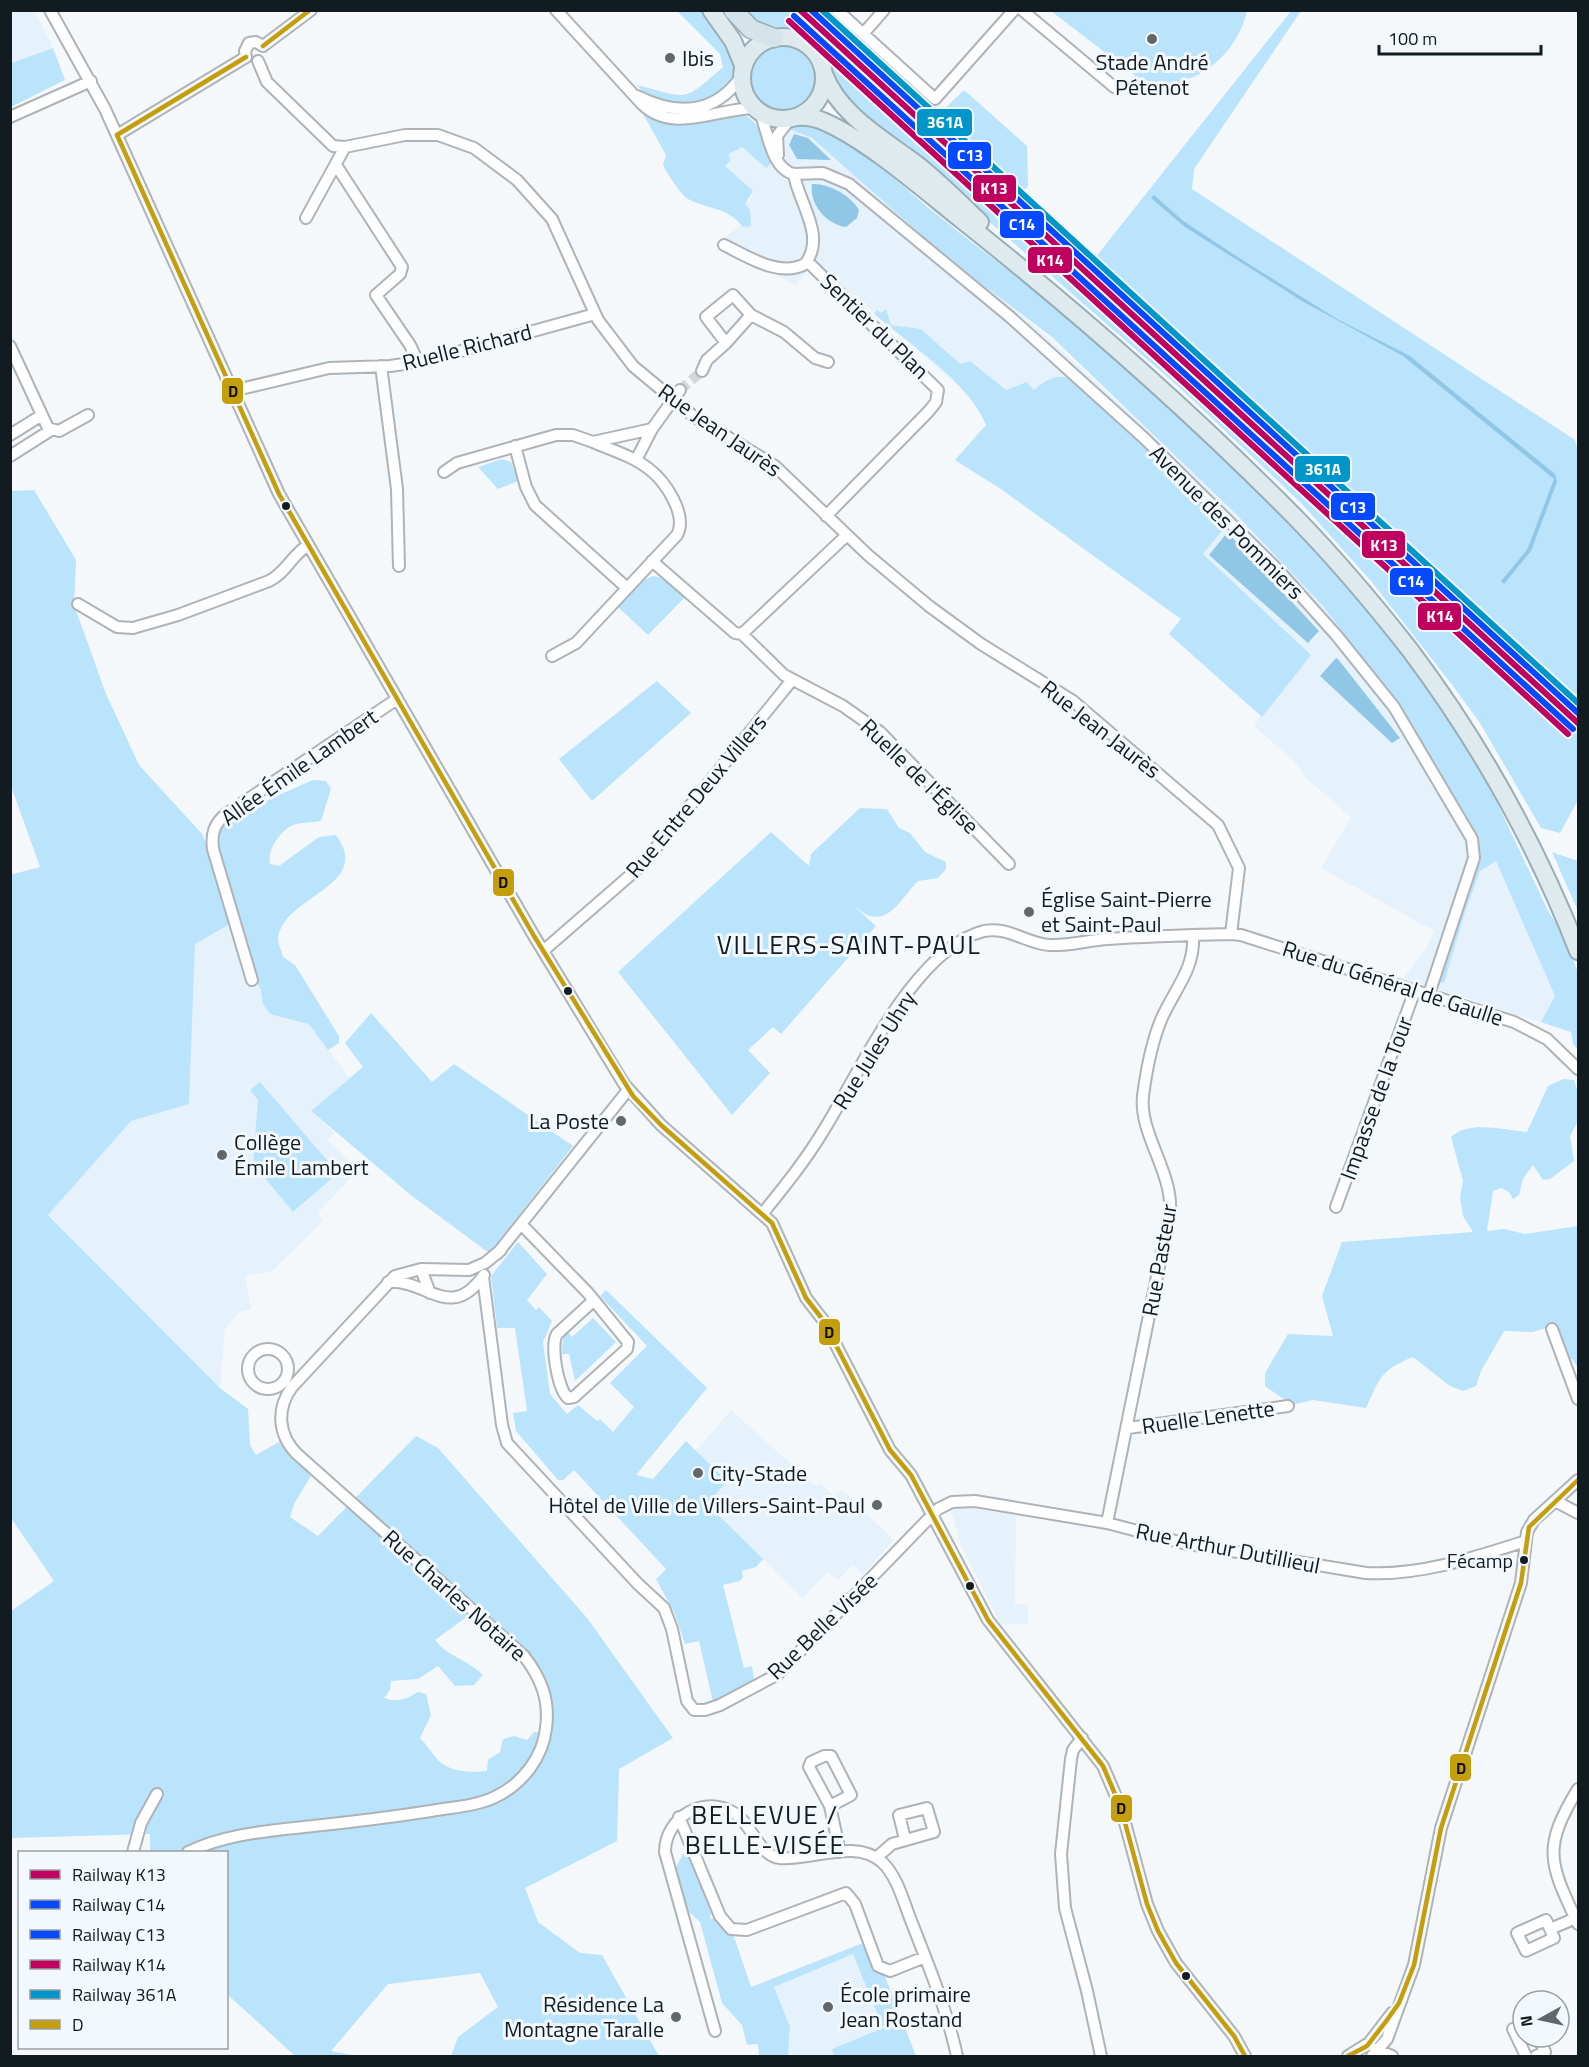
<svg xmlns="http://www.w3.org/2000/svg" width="1589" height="2067" font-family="'Titillium Web',sans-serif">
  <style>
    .built { fill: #e6f2fb }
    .green { fill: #bae3fc; fill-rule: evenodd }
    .water { fill: #91c7e6 }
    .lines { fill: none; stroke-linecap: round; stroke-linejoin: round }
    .minor-tunnel { stroke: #d3d7d9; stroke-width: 10; stroke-dasharray: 10 5; stroke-linecap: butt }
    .minor-casing { stroke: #aeb3b7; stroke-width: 14 }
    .primary-casing { stroke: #98adb6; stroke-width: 20 }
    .trunk-casing { stroke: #98adb6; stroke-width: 21 }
    .minor { stroke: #fefefe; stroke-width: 10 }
    .primary { stroke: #dfeaef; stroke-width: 16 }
    .trunk { stroke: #d4e4ea; stroke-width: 18 }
    .bus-1-casing { stroke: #f3f8fc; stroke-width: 9 }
    .bus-1 { stroke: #c49e0b; stroke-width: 4.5 }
    .rail-1-casing { stroke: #f3f8fc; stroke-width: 10 }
    .rail-2-casing { stroke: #f3f8fc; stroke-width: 10 }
    .rail-3-casing { stroke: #f3f8fc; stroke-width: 10 }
    .rail-4-casing { stroke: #f3f8fc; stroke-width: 10 }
    .rail-5-casing { stroke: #f3f8fc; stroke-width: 10 }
    .rail-1 { stroke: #bf005f; stroke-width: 6 }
    .rail-2 { stroke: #0749ff; stroke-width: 6 }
    .rail-3 { stroke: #0749ff; stroke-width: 6 }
    .rail-4 { stroke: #bf005f; stroke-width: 6 }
    .rail-5 { stroke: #0096ca; stroke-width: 6 }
    .poi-dot { fill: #61686c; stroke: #f3f8fc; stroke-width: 2 }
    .bus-dot { fill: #111b20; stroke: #f3f8fc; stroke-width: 2 }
    .labels { text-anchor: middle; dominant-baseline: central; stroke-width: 6; stroke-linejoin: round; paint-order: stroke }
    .bus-label { font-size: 20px; fill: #111b20; stroke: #f3f8fc; text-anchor: end }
    .poi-label { font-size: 22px; fill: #111b20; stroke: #f3f8fc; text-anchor: start }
    .street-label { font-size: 22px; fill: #111b20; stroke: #f3f8fc }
    .quarter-label { font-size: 26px; letter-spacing: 1.5px; fill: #111b20; stroke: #f3f8fc }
    .line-badge { stroke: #f3f8fc; stroke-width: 2 }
    .badge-label { font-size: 16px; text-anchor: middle; font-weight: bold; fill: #fff }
    .pale-badge-label { font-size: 16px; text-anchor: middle; font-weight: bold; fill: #111 }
  </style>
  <rect width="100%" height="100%" fill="#f5f8fa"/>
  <path class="built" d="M10 11H34L52 44 51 48 11 63Z
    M790 11H815L1578 710V731Z
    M765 128 789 129 812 138 952 262 1030 322 1173 452 1293 569 1405 706 1494 857 1571 1032 1403 978 1423 953 1434 931 1321 868 1351 817 1306 778 1293 760 1254 726 1261 716 1169 634 1181 619 1001 489 955 460 986 425 978 406 959 386 815 262 796 285 715 245 741 225 743 227 745 204 753 195 725 167 729 155Z
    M248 915 268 970 350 1078 311 1111 334 1133 327 1140 358 1170 318 1213 323 1221 272 1271 245 1276 251 1309 238 1313 225 1329 220 1388 48 1214 131 1121 189 1104 195 943Z
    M731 1410 817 1487 821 1483 834 1497 842 1490 894 1540 863 1574 853 1565 838 1580 828 1572 803 1598 707 1504 696 1451Z
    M961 1507 1016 1515 1015 1604H1028V1623L1001 1625 961 1546 951 1510Z
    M853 1954 883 2028 832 2049 834 2056H788L790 2028 774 1987Z"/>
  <path class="green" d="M677 11H706C725 34 742 59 728 89 718 94 704 104 693 106 674 108 648 100 637 85 689 98 681 104 723 67L720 54Z
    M742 11H790L1578 731V800L1560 833 1541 828 1480 723 1453 686 1371 581 1302 504 1181 389 961 197 908 145 854 111 834 87 827 55 818 42 795 29 757 25Z
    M815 11H830L941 112 964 90 1027 146 1028 186 1019 198Z
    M1051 11H1247C1236 59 1185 99 1137 77Z
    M1291 11H1301L1194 169 1192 189 1575 440 1578 452V710L1091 263Z
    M751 78a32 32 0 1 1 64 0a32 32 0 1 1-64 0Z
    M53 48 65 80 11 107V63Z
    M738 112C762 120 765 142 772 163L766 168 742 147 729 154 730 161 725 166 753 191 745 204 750 210 751 226 743 227C726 206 709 210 688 199 683 197 665 171 663 165L666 155 643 114C675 129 705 120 738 112Z
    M802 124C839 124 901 185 930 209 956 230 983 251 1009 271L1021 277 1092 337 1265 495 1340 575 1416 670 1480 766 1547 909 1565 937 1578 973V1050L1573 1044 1571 1032 1541 1022 1555 996 1496 861 1480 871 1465 912 1444 983 1439 982 1479 845 1402 710 1323 606 1236 514 1052 337 952 262 812 138 789 129Z
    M886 309 891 325 921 329 960 364 970 361 1006 390 1027 382 1034 390C1045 381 1055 374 1070 378L1227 525 1203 554 1311 655 1262 717 1169 634 1181 619 1001 489 955 460 986 425C968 381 910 345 874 314L877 310 881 313Z
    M502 459 511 462 518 481 498 489 478 467Z
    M34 490 76 560 74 605 106 694 139 765 203 835 230 924 195 944 189 1104 131 1121 48 1215 220 1388 248 1409 250 1445 256 1455 279 1442 311 1476 294 1504 290 1517 318 1536 416 1436 438 1448 587 1618 673 1738 619 1769 617 1841 525 1888 538 1922 580 1953 602 1955 659 2056H451L458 2037 498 2007 480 1973 388 1984 331 2051 357 2056H295L227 1994 226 1852H150V1834L11 1838V1611L54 1581 11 1518 10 875 40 867 11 786V491ZM475 1611 536 1673 545 1732H534L527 1740 514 1736 503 1739 500 1752 488 1760 487 1771C472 1773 450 1772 439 1761 432 1754 427 1745 420 1738L431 1715 426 1694 418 1692C406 1699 398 1703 384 1698L390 1690 391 1681 418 1679 438 1666 455 1686 474 1685 483 1675C468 1660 447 1656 435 1640Z
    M653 576 663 578 685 597 648 635 618 607 644 580Z
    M657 681 691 713 592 801 559 759Z
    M313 780 326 781 331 789 321 821C312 823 300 822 293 825 280 831 267 850 270 864L279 866 319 837 336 835C374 887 283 895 278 939 278 944 282 952 283 957L295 965 339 1036V1043L328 1050 309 1024 270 1014 263 1004 261 990 249 968 213 849 216 824 226 814 250 811 270 799Z
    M860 808 887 809 899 828 910 833 925 852 946 862V869L938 878 918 881C905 893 892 922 870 916 865 915 859 909 854 906L876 926 781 1034 773 1027 748 1050 770 1073 732 1115 618 972 771 832 809 866 811 854Z
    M1552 852 1578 861V911Z
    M371 1013 432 1082 454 1064 573 1146 489 1253 412 1196 311 1111 363 1067 345 1043Z
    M1563 1079 1574 1080 1578 1093V1121L1570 1136 1574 1161 1550 1179 1543 1180 1533 1165 1523 1179 1519 1195 1513 1199 1509 1192 1501 1188 1493 1191 1487 1231 1504 1229 1525 1234 1578 1226V1368L1572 1359 1560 1358 1546 1328 1532 1332 1504 1331 1481 1371 1476 1386 1463 1391 1450 1386 1413 1357C1381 1370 1380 1377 1366 1408L1313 1400 1292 1405 1265 1386V1373L1288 1334 1333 1336 1322 1296 1342 1242 1473 1232 1463 1216 1460 1197 1463 1181 1451 1137C1469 1120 1504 1130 1527 1132L1548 1086Z
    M260 1082 338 1173 293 1212 253 1164 258 1100 250 1090Z
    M518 1242 547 1274 527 1300 536 1310 539 1307 552 1321 543 1342 550 1394 567 1414 578 1405 597 1421 600 1419 613 1432 634 1407 610 1383 647 1346 600 1296 606 1290 707 1388 636 1475 653 1479 686 1441 727 1481 707 1504 763 1559 756 1567 742 1571 743 1577 740 1581 723 1585 744 1668 752 1666 754 1680 751 1685 713 1702 699 1641 685 1644 674 1612 656 1579 666 1569 574 1470 563 1480H558L516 1431 513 1413 527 1411 515 1328H497L491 1276Z
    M593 1318 616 1342 575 1381 569 1354H562L563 1334 567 1331 572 1337Z
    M688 1853 711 1913 710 1919 715 1918 723 1930 733 1934 751 1987 868 1941 882 1969 916 2056H834L832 2049 883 2028 853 1954 774 1987 790 2027 788 2056H759L758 2044 747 2045 742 2025 722 2003 700 1922 687 1910 675 1869 683 1854Z"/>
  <path class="water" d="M794 134 808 138 831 160 797 159 789 145Z
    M812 184C828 183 851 195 859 210L857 218 846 227C826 224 809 204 812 184Z
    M1154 195 1182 220 1233 254 1337 319 1410 356 1555 474 1557 482 1531 551 1504 584 1501 581 1527 550 1554 479 1403 356 1302 301 1185 227 1151 198Z
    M1226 534 1230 535 1319 631 1308 643 1209 555Z
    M1336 658 1338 659 1400 738 1392 743 1320 676Z"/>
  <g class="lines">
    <path class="minor-tunnel" d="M680 390 702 371"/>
    <defs>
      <path id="minor" d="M50 10 105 109 279 494 534 936 624 1084 661 1125 772 1223 806 1298 823 1320 890 1450 911 1475 988 1620 1103 1766 1121 1808 1147 1904 1158 1931 1176 1963 1234 2036 1245 2056
        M556 10 642 104C672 134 717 109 753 108
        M837 10 935 99 1014 10
        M1022 10 1114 87
        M863 34 884 10
        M263 46 311 10
        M246 57 245 51 249 43 256 42 263 46
        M258 61 267 82 333 146 345 147 405 135H438L474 148 517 180 552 219 598 320 633 366 693 416 775 466 868 555 929 606 981 644 1073 701 1218 825 1239 868 1231 934
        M637 96C677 116 714 115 741 77
        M760 113C768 131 771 169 794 174
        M10 117 91 81
        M117 135 246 57
        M778 155 777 136 790 119
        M336 165 402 267 400 274 376 295 410 345 418 362
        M794 174 823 173 849 184 1009 316 1144 438 1279 571 1337 636 1394 707 1472 839 1474 858 1429 994
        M306 218 345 147
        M724 245C747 256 779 278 805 264 827 236 798 202 794 174
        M807 261 938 390 936 402 929 411 826 516
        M751 315 726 343 706 317 733 295 751 315 784 332 815 358 828 362
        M10 346 48 428 59 431 88 415
        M381 366 397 489 399 566
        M702 371 707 360 726 343
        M232 391 329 368 390 366 425 361 595 314
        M10 435 42 415
        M515 446 526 487 535 505 627 588
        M10 456 51 430
        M636 460 652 429
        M444 472 457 463 556 435H573L593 442 652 429 680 390
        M652 561 735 633 742 634 784 675 843 706 880 732 1009 864
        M78 604 117 627 133 628 178 615 269 581C286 573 292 555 307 546
        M742 634 847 535
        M552 656 576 643 677 535C688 515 665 481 649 469 633 456 611 450 593 442
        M543 951 642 865 792 680
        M252 980 213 849C211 834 214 824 226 814L397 699
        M1336 1207 1415 990
        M763 1213C784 1187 805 1161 822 1133 859 1075 913 949 984 931 1008 926 1027 944 1050 945 1069 946 1089 940 1108 939 1149 936 1190 935 1231 934L1241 935 1514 1022 1547 1039 1578 1069
        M521 1224 588 1293 628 1342 627 1349 574 1397 568 1398C558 1390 550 1345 557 1334L593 1301
        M497 1254 628 1090
        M421 1269 430 1293
        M483 1277 502 1425 507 1443 638 1584 664 1608 672 1629 687 1701 694 1710H705L720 1705 778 1674 938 1509 952 1502 975 1501 1107 1523 1183 1543 1366 1573C1420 1576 1476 1557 1526 1541
        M388 1282C428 1279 450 1323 484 1275
        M1552 1329 1578 1399
        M248 1369a20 20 0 1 1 40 0a20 20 0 1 1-40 0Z
        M1128 1428 1288 1406
        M1555 1501 1578 1513
        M1107 1523 1170 1212C1173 1172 1139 1134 1143 1096 1146 1073 1152 1042 1161 1020 1173 991 1195 970 1193 936
        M1082 1738 1073 1750 1071 1759 1061 1854 1065 1908 1087 1991 1101 2056
        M1578 1789C1541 1849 1550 1864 1578 1924
        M830 1806 851 1795 831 1756H824L811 1762 809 1767 830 1806 840 1852
        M679 1817 720 1916 731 1929 747 1930 846 1893 855 1904 878 1966 890 1971 925 1957
        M133 1852 141 1823 157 1794
        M188 1852C228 1833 270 1831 313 1826 352 1822 392 1817 431 1811 453 1807 478 1806 497 1796 523 1783 543 1757 546 1728 550 1700 541 1678 524 1656L297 1454C278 1435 276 1409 292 1387L395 1276 421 1269 469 1270 485 1263 501 1250
        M876 1858 892 1844 934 1832 927 1808 899 1815 905 1839
        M1550 1929 1554 1938 1526 1951 1517 1933 1546 1920 1550 1929 1576 1918
        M1523 2025 1513 2029 1526 2056
        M715 2031 665 1852C665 1817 705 1793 736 1814 752 1825 759 1856 780 1858 812 1861 855 1838 882 1862 898 1877 904 1904 912 1923 929 1967 947 2010 957 2056
        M1375 2049 1392 2056
        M1348 2056 1369 2043 1392 2013
        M1372 2056 1387 2039 1414 1965 1441 1828 1521 1583 1527 1532 1534 1520 1578 1480
        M1536 2056 1545 2052 1538 2037"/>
      <path id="primary" d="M711 10 733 41 743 65
        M742 78a41 41 0 1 1 82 0a41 41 0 1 1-82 0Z
        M824 74C839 115 885 140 919 166 940 183 960 203 980 222
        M797 117C807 116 816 118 825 122 870 142 924 190 963 221 1079 313 1191 412 1295 517 1336 559 1374 604 1410 650 1479 742 1536 844 1578 951"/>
      <path id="trunk" d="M733 10 751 29 774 38"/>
    </defs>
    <use href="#minor" class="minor-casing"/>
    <use href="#primary" class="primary-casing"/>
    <use href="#trunk" class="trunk-casing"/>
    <use href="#minor" class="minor"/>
    <use href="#primary" class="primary"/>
    <use href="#trunk" class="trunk"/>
    <defs>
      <path id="bus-1" d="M263 46 310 10
        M117 135 279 494 534 936 633 1096 661 1125 772 1223 806 1298 823 1320 890 1450 911 1475 988 1620 1103 1766 1121 1808 1147 1904 1158 1931 1176 1963 1234 2036 1245 2056
        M117 135 246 57
        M1348 2056 1367 2046 1387 2020 1399 2003 1414 1965 1441 1828 1521 1583 1529 1527 1578 1480"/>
    </defs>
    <use href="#bus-1" class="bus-1-casing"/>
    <use href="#bus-1" class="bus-1"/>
    <defs>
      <path id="rail-1" d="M800 10 1578 723"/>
      <path id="rail-2" d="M794 16 1573 729"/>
      <path id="rail-3" d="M811 10 1578 713"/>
      <path id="rail-4" d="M789 21 1568 734"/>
      <path id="rail-5" d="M822 10 1578 703"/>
    </defs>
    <use href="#rail-1" class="rail-1-casing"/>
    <use href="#rail-2" class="rail-2-casing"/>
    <use href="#rail-3" class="rail-3-casing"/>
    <use href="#rail-4" class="rail-4-casing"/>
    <use href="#rail-5" class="rail-5-casing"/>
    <use href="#rail-1" class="rail-1"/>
    <use href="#rail-2" class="rail-2"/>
    <use href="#rail-3" class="rail-3"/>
    <use href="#rail-4" class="rail-4"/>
    <use href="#rail-5" class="rail-5"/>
  </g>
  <g class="poi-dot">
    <circle cx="1152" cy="39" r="6"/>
    <circle cx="670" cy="58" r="6"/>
    <circle cx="1029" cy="912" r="6"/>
    <circle cx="621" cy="1121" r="6"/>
    <circle cx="222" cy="1155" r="6"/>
    <circle cx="698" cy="1473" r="6"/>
    <circle cx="877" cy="1505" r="6"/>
    <circle cx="828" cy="2007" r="6"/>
    <circle cx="676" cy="2017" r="6"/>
  </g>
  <g class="bus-dot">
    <circle cx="286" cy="506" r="5"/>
    <circle cx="568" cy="991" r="5"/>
    <circle cx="1524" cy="1560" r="5"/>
    <circle cx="970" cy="1586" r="5"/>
    <circle cx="1186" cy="1976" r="5"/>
  </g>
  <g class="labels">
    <g class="bus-label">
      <text x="1513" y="1560">Fécamp</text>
    </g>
    <g class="poi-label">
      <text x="682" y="58">Ibis</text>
      <text x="1152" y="62" text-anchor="middle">Stade André<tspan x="1152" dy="25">Pétenot</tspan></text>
      <text x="1041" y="899">Église Saint-Pierre<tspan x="1041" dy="25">et Saint-Paul</tspan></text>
      <text x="609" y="1121" text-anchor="end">La Poste</text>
      <text x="234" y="1142">Collège<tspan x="234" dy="25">Émile Lambert</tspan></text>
      <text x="710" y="1473">City-Stade</text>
      <text x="865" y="1505" text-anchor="end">Hôtel de Ville de Villers-Saint-Paul</text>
      <text x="840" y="1994">École primaire<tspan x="840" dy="25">Jean Rostand</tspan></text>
      <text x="664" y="2004" text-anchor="end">Résidence La<tspan x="664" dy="25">Montagne Taralle</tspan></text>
    </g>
    <g class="street-label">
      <text transform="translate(875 326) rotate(44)">Sentier du Plan</text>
      <text transform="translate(467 347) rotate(-14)">Ruelle Richard</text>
      <text transform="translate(720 430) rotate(35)">Rue Jean Jaurès</text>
      <text transform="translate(1227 522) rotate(45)">Avenue des Pommiers</text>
      <text transform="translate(1101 729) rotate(38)">Rue Jean Jaurès</text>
      <text transform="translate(299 767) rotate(-35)">Allée Émile Lambert</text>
      <text transform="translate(920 776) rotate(44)">Ruelle de l'Église</text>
      <text transform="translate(696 796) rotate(-50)">Rue Entre Deux Villers</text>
      <text transform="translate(1393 983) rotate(18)">Rue du Général de Gaulle</text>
      <text transform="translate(874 1050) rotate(-58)">Rue Jules Uhry</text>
      <text transform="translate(1376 1098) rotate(-70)">Impasse de la Tour</text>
      <text transform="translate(1159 1260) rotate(-80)">Rue Pasteur</text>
      <text transform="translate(1208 1417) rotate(-8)">Ruelle Lenette</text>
      <text transform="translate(1228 1548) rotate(11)">Rue Arthur Dutillieul</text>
      <text transform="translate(455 1595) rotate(42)">Rue Charles Notaire</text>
      <text transform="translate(822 1626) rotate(-44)">Rue Belle Visée</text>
    </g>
    <g class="quarter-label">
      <text x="849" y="944">VILLERS-SAINT-PAUL</text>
      <text x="765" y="1814">BELLEVUE /<tspan x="765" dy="30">BELLE-VISÉE</tspan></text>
    </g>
  </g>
  <g class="line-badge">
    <rect x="916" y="108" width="57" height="29" rx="6" fill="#0096ca"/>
    <rect x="947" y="141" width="45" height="29" rx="6" fill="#0749ff"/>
    <rect x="972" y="174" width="45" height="29" rx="6" fill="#bf005f"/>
    <rect x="999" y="210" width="46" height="29" rx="6" fill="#0749ff"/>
    <rect x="1027" y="246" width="46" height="28" rx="6" fill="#bf005f"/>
    <rect x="221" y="377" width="23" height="28" rx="6" fill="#c49e0b"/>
    <rect x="1294" y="455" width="57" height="28" rx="6" fill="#0096ca"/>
    <rect x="1330" y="492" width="46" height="29" rx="6" fill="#0749ff"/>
    <rect x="1361" y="530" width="45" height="29" rx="6" fill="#bf005f"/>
    <rect x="1389" y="567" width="45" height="29" rx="6" fill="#0749ff"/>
    <rect x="1417" y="602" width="45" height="29" rx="6" fill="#bf005f"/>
    <rect x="492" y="868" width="23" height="29" rx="6" fill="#c49e0b"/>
    <rect x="818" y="1318" width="23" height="28" rx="6" fill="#c49e0b"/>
    <rect x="1449" y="1753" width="23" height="29" rx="6" fill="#c49e0b"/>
    <rect x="1110" y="1794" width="23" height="29" rx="6" fill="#c49e0b"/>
  </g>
  <g class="badge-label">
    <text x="945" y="128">361A</text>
    <text x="970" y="161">C13</text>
    <text x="994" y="194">K13</text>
    <text x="1022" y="230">C14</text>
    <text x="1050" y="266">K14</text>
    <text x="1323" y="475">361A</text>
    <text x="1353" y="513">C13</text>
    <text x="1384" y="551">K13</text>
    <text x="1411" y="587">C14</text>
    <text x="1440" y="622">K14</text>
  </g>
  <g class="pale-badge-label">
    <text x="233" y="397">D</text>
    <text x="503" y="888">D</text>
    <text x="829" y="1338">D</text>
    <text x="1461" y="1774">D</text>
    <text x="1121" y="1814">D</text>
  </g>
  <rect width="1589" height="2067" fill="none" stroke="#111b20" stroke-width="24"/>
  <rect x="18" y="1851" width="210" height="198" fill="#f3f8fc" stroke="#99a0a4" stroke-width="1.5"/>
  <rect x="30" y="1870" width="30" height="9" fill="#bf005f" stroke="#99a0a4" stroke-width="1.5"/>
  <text x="72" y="1881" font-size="18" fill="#111b20">Railway K13</text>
  <rect x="30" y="1900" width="30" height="9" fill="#0749ff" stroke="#99a0a4" stroke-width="1.5"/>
  <text x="72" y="1911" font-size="18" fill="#111b20">Railway C14</text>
  <rect x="30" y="1930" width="30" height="9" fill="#0749ff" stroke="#99a0a4" stroke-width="1.5"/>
  <text x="72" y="1941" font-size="18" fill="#111b20">Railway C13</text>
  <rect x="30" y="1960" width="30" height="9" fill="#bf005f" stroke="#99a0a4" stroke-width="1.5"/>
  <text x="72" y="1971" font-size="18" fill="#111b20">Railway K14</text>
  <rect x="30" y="1990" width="30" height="9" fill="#0096ca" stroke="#99a0a4" stroke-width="1.5"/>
  <text x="72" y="2001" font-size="18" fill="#111b20">Railway 361A</text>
  <rect x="30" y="2020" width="30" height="9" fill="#c49e0b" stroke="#99a0a4" stroke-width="1.5"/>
  <text x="72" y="2031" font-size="18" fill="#111b20">D</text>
  <g transform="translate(1541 2019) rotate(262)"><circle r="28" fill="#f3f8fc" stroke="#99a0a4" stroke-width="1.5"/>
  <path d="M0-4.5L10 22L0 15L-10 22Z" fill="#61686c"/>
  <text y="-9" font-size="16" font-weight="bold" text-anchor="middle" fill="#111b20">N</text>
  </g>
  <path d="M1379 45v9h162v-9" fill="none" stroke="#111b20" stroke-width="3"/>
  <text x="1388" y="45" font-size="18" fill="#111b20" stroke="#f3f8fc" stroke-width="4.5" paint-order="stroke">100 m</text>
</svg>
